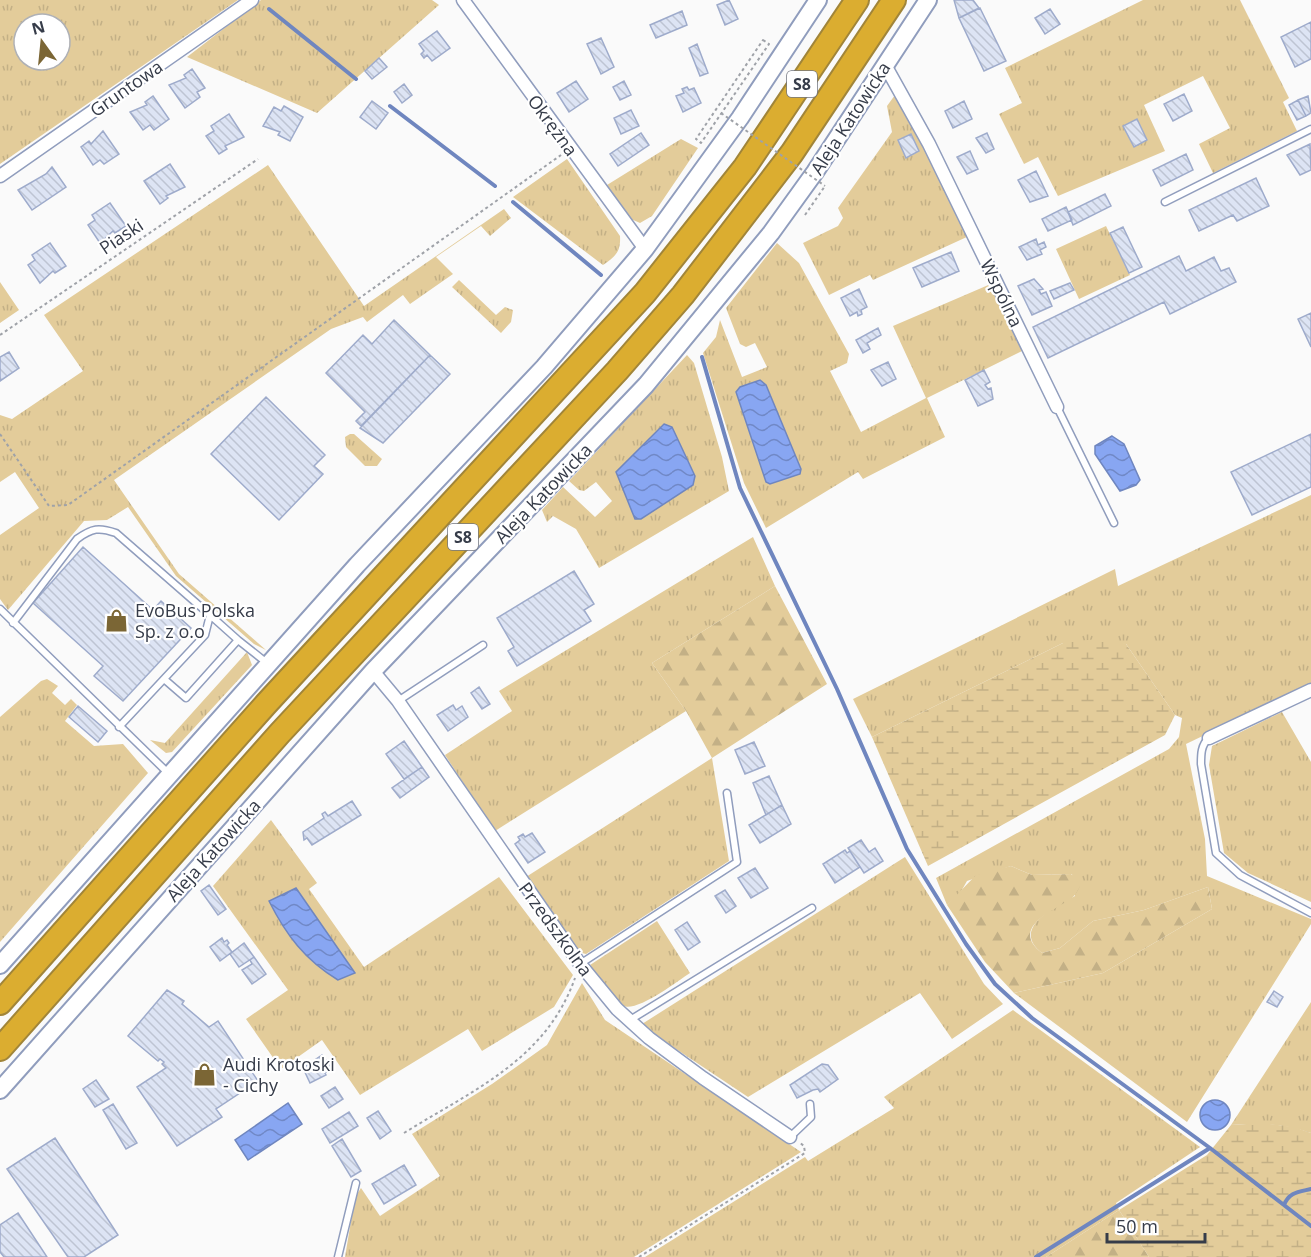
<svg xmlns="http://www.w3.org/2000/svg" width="1311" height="1257" font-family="'Open Sans',sans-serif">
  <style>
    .grass { fill: url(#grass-tufts); fill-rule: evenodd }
    .forest { fill: url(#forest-firs) }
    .wetland { fill: url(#wetland-marsh) }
    .water { fill: url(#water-waves); stroke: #6f86bf; stroke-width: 1.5 }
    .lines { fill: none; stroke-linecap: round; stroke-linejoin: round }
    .stream { stroke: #6f86bf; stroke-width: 4 }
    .building { fill: url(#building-back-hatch); stroke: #9eabcb; stroke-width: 1.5 }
    .lane-casing { stroke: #909dbd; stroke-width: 9 }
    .street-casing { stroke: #909dbd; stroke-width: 15 }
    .secondary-casing { stroke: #909dbd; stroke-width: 20 }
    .highway-casing { stroke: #a18539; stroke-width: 26 }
    .path { stroke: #9fa2a8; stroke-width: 2; stroke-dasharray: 3 3; stroke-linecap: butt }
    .lane { stroke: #fff; stroke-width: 6 }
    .street { stroke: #fff; stroke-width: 12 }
    .secondary { stroke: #fff; stroke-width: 16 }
    .highway { stroke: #dbad30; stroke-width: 22 }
    .path-bridge { stroke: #9fa2a8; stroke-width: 2; stroke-dasharray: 3 3; stroke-linecap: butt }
    .labels { text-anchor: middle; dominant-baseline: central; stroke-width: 4.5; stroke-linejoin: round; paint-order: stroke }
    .shield { fill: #fff; stroke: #727680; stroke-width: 1.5 }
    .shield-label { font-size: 16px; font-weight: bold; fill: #363c49 }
    .street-label { font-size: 18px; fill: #363c49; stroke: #fff }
    .poi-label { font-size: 18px; fill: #363c49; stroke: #fff; text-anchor: start }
  </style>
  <defs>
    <pattern id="grass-tufts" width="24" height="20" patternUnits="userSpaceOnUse" patternTransform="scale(1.5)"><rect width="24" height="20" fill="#e3cc9a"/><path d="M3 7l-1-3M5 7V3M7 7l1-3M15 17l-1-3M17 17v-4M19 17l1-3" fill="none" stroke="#c3b086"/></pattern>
    <pattern id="forest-firs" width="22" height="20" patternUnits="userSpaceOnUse" patternTransform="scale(1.5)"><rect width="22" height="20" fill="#e3cc9a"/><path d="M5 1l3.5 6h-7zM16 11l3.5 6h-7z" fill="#c3b086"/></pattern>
    <pattern id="wetland-marsh" width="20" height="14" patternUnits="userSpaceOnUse" patternTransform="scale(1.5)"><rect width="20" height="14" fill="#e3cc9a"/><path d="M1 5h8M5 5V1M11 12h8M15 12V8" fill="none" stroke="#c3b086"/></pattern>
    <pattern id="water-waves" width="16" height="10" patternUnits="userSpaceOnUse" patternTransform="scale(1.5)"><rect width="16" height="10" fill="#88a6f2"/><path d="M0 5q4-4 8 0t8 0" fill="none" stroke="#7088c6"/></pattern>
    <pattern id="building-back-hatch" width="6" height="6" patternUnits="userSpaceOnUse" patternTransform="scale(1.5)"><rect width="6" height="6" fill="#dde4f4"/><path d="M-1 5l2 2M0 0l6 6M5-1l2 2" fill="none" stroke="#bec4d3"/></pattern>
  </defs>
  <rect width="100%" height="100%" fill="#fafafa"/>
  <path class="grass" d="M0 0H238L0 164ZM24 24H60V60H24Z
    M261 0H432L439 5 317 113 187 57Z
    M1143 0H1240L1289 98 1283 102 1297 131 1213 173 1199 144 1230 128 1203 76 1144 105 1165 151 1058 196 1038 157 1024 164 999 114 1022 103 1005 68Z
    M895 95 911 118 969 236 873 280 870 275 829 295 803 243 838 226 843 218 838 208 892 132 887 106Z
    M681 139 698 148 652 216 640 223 631 219 607 185Z
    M567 159 620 236C621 252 615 257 603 265L513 197Z
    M268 165 364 306 504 209 511 218 490 236 481 226 436 257 453 274 410 304 403 295 367 322 363 317 331 329 114 480 179 574 266 650 254 644 176 576 128 507 107 520 84 521 8 610 0 599V535L39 508 15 472 0 482V415L12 419 83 371 44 315Z
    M1106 226 1130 275 1079 299 1056 249Z
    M777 243 799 263 849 354 847 363 830 371 861 432 926 398 893 326 993 283 1026 349 927 398 945 437 863 479 858 472 766 528 744 483 703 353 716 337 720 320 742 377 767 367 755 343 746 347 740 344 726 308Z
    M459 280 496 315 505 307 513 310 511 322 501 333 452 287Z
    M0 282 19 310 0 323Z
    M687 355 694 363 722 457 729 491 599 568 576 529 553 516 547 522 542 510 563 487 595 517 612 501 596 482 584 491 579 490 569 481Z
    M350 434H354L382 459 377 466H365L346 447 345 437Z
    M1311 495V684L1186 744 1205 839 1207 876 1311 919V924L1187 1122 1014 993 1103 973 1212 909 1208 887 1144 910 1093 921 1060 948 1042 953C1010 928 1055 907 1075 896L1072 874 1032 875 1011 866 967 881 959 895 947 905 936 878 1169 749 1179 737 1182 718 1175 715 1126 644 1063 643 872 737 853 699 1115 569 1118 586Z
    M753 537 775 586 652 663 686 711 495 831 445 755 512 711 499 691Z
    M247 652 252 665 172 752 166 753 150 740 165 743Z
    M47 679 58 686 52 693 65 705 71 699 77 705 65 721 94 746 123 744 148 773 0 942V717L41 681Z
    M1282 712 1311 762V902L1248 873 1224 853 1209 765 1212 746Z
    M712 758 729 861 586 954 578 952 526 877Z
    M271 820 317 883 309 889 364 967 499 877 573 975 554 1007 482 1051 468 1029 360 1095 322 1040 281 1069 246 1019 288 990 213 886Z
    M905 857 984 984 1003 1004 952 1039 920 993 748 1097 667 1043 642 1024Z
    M657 921 690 973C676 982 638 1012 623 1006 609 1000 598 977 590 965Z
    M582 983 605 1020 801 1152 634 1257H345L355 1197 361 1188 380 1216 440 1176 412 1134 492 1084 547 1045Z
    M1311 1002V1133C1284 1123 1259 1123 1231 1125Z
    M1013 1010 1200 1147 1116 1203 1119 1210 1046 1257H645L805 1157 808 1161 894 1108 884 1097Z"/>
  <path class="forest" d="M775 586 827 684 712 758 686 711 652 663Z
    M1011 866 1032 875 1071 874 1082 882C1079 887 1077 894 1072 898 1056 910 1008 927 1042 953L1060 948 1093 921 1144 910 1208 887 1212 909 1103 973 1014 993 985 962 947 905 976 875Z
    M1119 1210 1149 1257H1046Z"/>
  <path class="wetland" d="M1105 638 1126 644 1175 715 1165 735 928 866 872 737 1063 643Z
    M1262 1123 1294 1127 1311 1133V1257H1149L1119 1210 1207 1155 1231 1125Z"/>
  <path class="water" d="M760 380 766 385 801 469 800 474 770 484 766 482 736 392 740 387Z
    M664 424 672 427 695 476 693 485 641 519H635L616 472Z
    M1112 436 1124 444 1140 480 1136 485 1120 491 1095 454V446Z
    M296 888 355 973 338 980C305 960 286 935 269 901Z
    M1200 1115a15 15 0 1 1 30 0a15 15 0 1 1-30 0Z
    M288 1103 302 1124 248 1160 235 1140Z"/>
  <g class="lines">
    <path class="stream" d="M269 9 356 79
      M390 106 495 186
      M513 202 601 275
      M702 357 740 488 837 689 907 849 966 944 995 984 1032 1018 1210 1148 1311 1226
      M1284 1205C1289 1192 1298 1192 1311 1189
      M1036 1257 1210 1148"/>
  </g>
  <path class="building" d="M729 0 738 19 725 25 717 5Z
    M954 0H973L979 8 959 18Z
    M980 8 1006 61 984 71 959 18Z
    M1050 9 1060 24 1045 34 1035 18Z
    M682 11 687 25 656 38 650 25Z
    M1311 22V59L1295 67 1281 37Z
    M437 31 450 48 432 61 427 55 424 58 421 54 424 51 419 44Z
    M601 38 614 67 601 74 587 44Z
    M697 44 708 73 700 76 689 48Z
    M379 58 387 67 372 79 365 71Z
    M192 69 205 88 197 92 200 97 185 108 169 85 186 78 184 75Z
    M576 81 588 99 569 112 557 93Z
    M624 81 631 95 620 100 613 87Z
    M404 84 412 95 402 103 394 92Z
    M687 87 689 90 694 88 701 103 683 112 676 96 684 93 682 89Z
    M1184 94 1192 111 1173 121 1164 104Z
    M153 96 169 119 154 130 150 125 143 130 130 112 147 105 145 102Z
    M1308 96 1311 113 1306 116 1298 100Z
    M1298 100 1306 116 1297 120 1289 105Z
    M372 101 388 113 376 129 360 117Z
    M964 101 972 119 953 128 945 111Z
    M284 106 303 117 290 141 278 135 280 132 263 126 274 107 281 111Z
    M631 110 639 126 621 134 614 118Z
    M229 114 244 137 225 146 227 149 219 154 206 136 214 131 211 126Z
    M1137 119 1147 140 1134 147 1123 126Z
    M103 131 119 154 104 164 100 160 93 165 81 147 89 141 91 144Z
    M641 133 649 145 618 166 610 154Z
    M987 133 994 149 986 153 976 138Z
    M911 134 919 151 906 158 898 140Z
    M1310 144 1311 170 1300 175 1287 155Z
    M970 151 978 169 967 174 957 157Z
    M1186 154 1193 170 1161 186 1153 170Z
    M170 164 185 187 166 196 168 198 160 204 144 181Z
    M52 167 66 187 32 210 18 190 46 174Z
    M1036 171 1048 196 1030 202 1018 180Z
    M1256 178 1269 206 1237 221 1233 215 1199 231 1189 210Z
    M1105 194 1111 206 1073 225 1068 212Z
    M110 203 126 226 115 233 113 231 100 243 88 225 95 220 92 215Z
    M1066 207 1072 220 1048 231 1042 219Z
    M1123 227 1142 267 1129 273 1110 233Z
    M1036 239 1038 245 1044 242 1046 247 1040 250 1042 254 1027 260 1019 247Z
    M50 243 66 266 55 273 53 271 40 283 28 265 35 260 32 255Z
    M951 252 959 271 922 287 913 268Z
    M1179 256 1186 271 1214 257 1221 271 1229 268 1236 282 1170 314 1164 302 1048 358 1033 327Z
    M1034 279 1043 289 1039 290 1041 294 1046 292 1052 306 1032 315 1018 286Z
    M1070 283 1074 290 1054 299 1050 291Z
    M859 289 867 307 861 310 862 314 858 316 857 312 850 316 841 298Z
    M1311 313V347L1298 319Z
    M394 320 430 355 361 426 356 421 365 412 326 373 363 335 372 344Z
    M878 328 881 335 867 343 870 349 863 353 856 340Z
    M9 352 19 368 0 381V357Z
    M430 355 450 374 383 443 360 428Z
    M888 362 896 379 882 386 871 370Z
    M984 370 990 382 985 385 988 389 991 388 993 399 978 406 965 380Z
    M266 397 325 455 314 466 323 474 279 520 211 454Z
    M1311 434V487L1252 515 1231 472Z
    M83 547 153 610 161 601 191 628 123 701 94 676 103 666 33 603Z
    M574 571 594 604 584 610 591 621 517 666 508 651 514 647 497 618Z
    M479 687 490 704 482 709 471 693Z
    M453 705 456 710 462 706 468 717 448 731 437 715Z
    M78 706 107 731 98 742 69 717Z
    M404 741 422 767 404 779 386 754Z
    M754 742 765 766 745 774 735 750Z
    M422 767 429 777 400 798 392 788Z
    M769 776 782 805 766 815 753 783Z
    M352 801 361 815 312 845 307 838 304 840 303 832 324 818 322 814 325 812 328 816Z
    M782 805 791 824 760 843 749 825Z
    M532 833 545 852 528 863 515 844 520 840 518 837 523 834 525 837Z
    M861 840 869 852 875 848 883 861 864 873 848 848Z
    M845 850 847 853 850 851 860 867 835 883 823 864Z
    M755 868 768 888 751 898 738 878Z
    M209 885 226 909 218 915 201 891Z
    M725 890 736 906 726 913 715 896Z
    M687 922 700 942 688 950 675 930Z
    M222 938 224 942 227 940 229 943 227 945 232 952 220 961 210 947Z
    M244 943 254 957 239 967 230 954Z
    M254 957 266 974 252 984 242 970 252 964 250 960Z
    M167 990 184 1001 182 1004 209 1027 218 1021 258 1081 216 1109 222 1117 177 1146 137 1087 166 1068 162 1064 164 1062 160 1059 158 1061 128 1036Z
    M1274 991 1283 997 1277 1007 1267 1002Z
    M322 1055 332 1068 325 1073 326 1075 310 1083 303 1068Z
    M822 1064 828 1065 838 1079 820 1092 818 1089 813 1090 797 1098 790 1085Z
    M96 1080 109 1099 95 1107 83 1089Z
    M335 1087 343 1099 329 1108 321 1096Z
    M113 1104 137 1143 126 1149 103 1110Z
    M378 1111 391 1131 380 1139 367 1118Z
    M349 1112 358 1126 330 1143 322 1129Z
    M55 1138 118 1235 84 1257H68L7 1169Z
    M342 1139 361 1171 351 1177 332 1146Z
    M404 1165 416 1185 384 1204 372 1184Z
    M18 1213 47 1257H4L0 1252V1225Z"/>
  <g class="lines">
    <defs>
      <path id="lane" d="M1165 202 1311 129
        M1057 407 1114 523
        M0 609 168 773
        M210 615 238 640
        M13 623 77 539C92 528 99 527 116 533L210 615 205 635 119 727
        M164 679 186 698 238 640 267 663
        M398 701 483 645
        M1209 738C1201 745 1201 754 1201 764L1216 853 1240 875 1311 913
        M580 964 737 862 727 793
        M630 1020 812 908
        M790 1137 811 1117 810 1104
        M338 1257 356 1183"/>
      <path id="street" d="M463 0 645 249
        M885 65 929 144 1057 407
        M0 176 252 0
        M373 671 398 701 580 964 617 1009 649 1038 703 1078 790 1137
        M1209 738 1311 690"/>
      <path id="secondary" d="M0 965 357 565 544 367 645 249 740 118 818 0
        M0 1090 373 671 646 385 771 233 815 172 928 0"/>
      <path id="highway" d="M0 1003 266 704 645 293 745 167 857 0
        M0 1049 280 733 617 371 683 295 792 153 894 0"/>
    </defs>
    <use href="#lane" class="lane-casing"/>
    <use href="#street" class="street-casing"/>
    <use href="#secondary" class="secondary-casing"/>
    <use href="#highway" class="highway-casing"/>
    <path class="path" d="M763 40 769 44 701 143 696 139Z
      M805 215 825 186
      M0 335 258 159
      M0 434 49 506 68 505 561 155
      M404 1133C473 1090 546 1060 575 978
      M639 1257 805 1153 804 1146 799 1142"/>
    <use href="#lane" class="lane"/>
    <use href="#street" class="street"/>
    <use href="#secondary" class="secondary"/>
    <use href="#highway" class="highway"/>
    <path class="path-bridge" d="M721 113 825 186"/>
  </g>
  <defs>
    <symbol id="shop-bare" viewBox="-9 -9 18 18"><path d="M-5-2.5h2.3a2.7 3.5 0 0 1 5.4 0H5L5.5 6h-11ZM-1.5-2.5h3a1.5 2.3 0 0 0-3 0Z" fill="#7b6635" stroke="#fff" stroke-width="2.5" paint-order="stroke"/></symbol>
  </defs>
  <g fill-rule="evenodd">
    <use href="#shop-bare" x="100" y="604" width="33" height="33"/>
    <use href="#shop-bare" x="188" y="1058" width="33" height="33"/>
  </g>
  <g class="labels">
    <g class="shield">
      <rect x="787" y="71" width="30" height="26" rx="4.5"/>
      <rect x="448" y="524" width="30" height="26" rx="4.5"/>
    </g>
    <g class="shield-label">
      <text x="802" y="84">S8</text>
      <text x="463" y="537">S8</text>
    </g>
    <g class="street-label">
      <text transform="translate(126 88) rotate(-35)">Gruntowa</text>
      <text transform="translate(850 118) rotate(-57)">Aleja Katowicka</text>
      <text transform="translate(553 125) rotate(54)">Okrężna</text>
      <text transform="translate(121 236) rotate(-34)">Piaski</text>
      <text transform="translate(1002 293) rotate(64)">Wspólna</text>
      <text transform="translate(543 493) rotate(-46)">Aleja Katowicka</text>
      <text transform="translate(213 850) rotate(-48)">Aleja Katowicka</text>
      <text transform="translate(556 929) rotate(54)">Przedszkolna</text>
    </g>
    <g class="poi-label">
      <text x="135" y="610">EvoBus Polska<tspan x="135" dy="21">Sp. z o.o</tspan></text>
      <text x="223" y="1064">Audi Krotoski<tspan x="223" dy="21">- Cichy</tspan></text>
    </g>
  </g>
  <g transform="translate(42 42) rotate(345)"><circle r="28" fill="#ffffff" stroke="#afb1b6" stroke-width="1.5"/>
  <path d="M0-4.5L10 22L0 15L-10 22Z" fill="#7b6635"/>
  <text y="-9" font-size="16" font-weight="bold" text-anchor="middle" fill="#363c49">N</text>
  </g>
  <path d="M1107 1233v9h98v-9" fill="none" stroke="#363c49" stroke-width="3"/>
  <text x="1116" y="1233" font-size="18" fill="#363c49" stroke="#ffffff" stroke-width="4.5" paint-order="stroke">50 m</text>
</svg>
